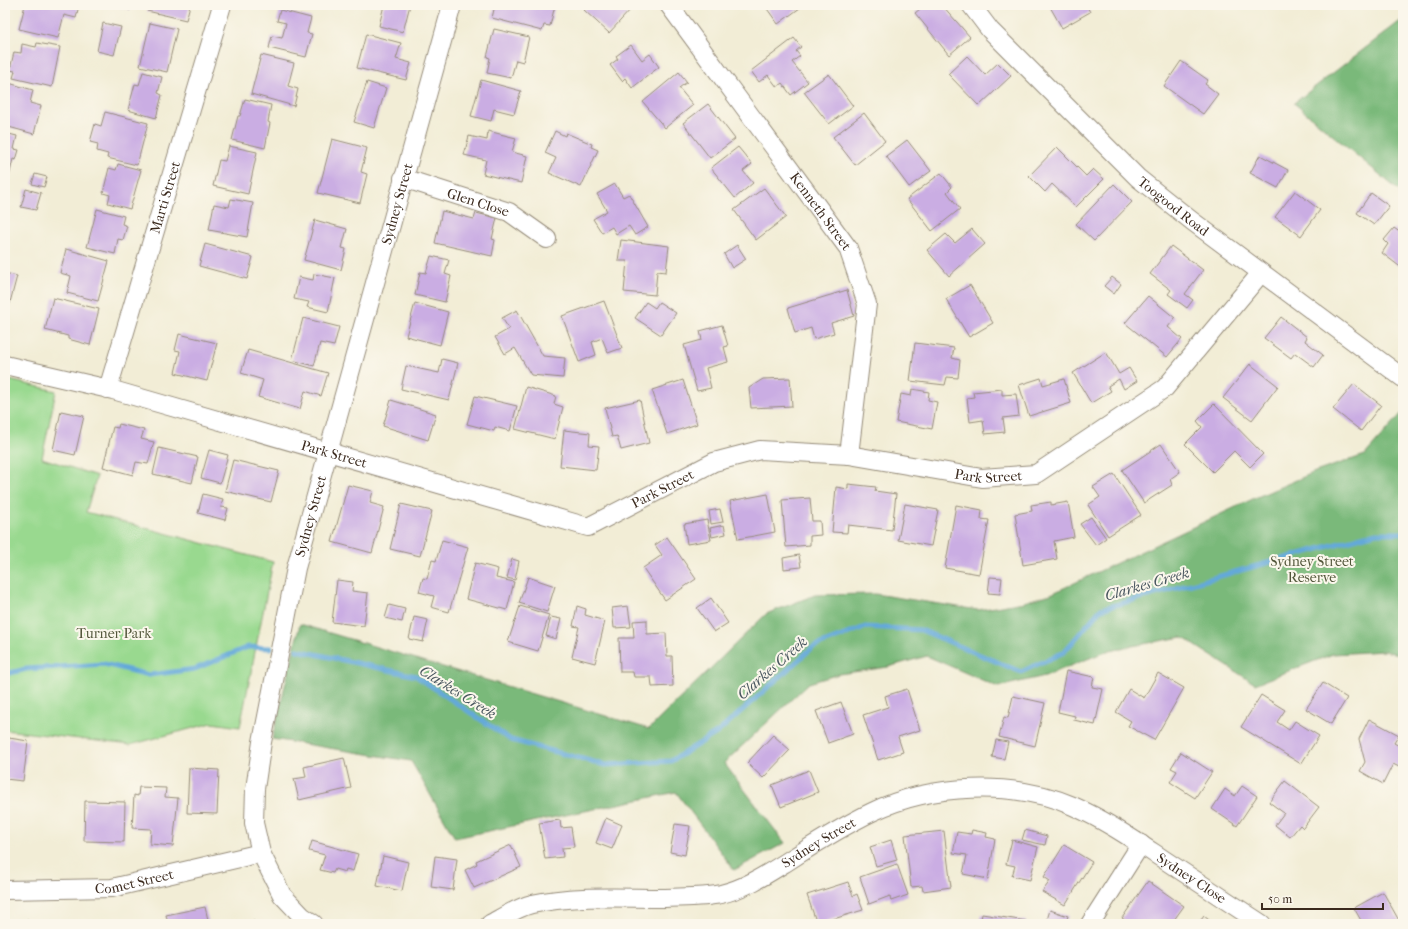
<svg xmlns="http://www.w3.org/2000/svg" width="1408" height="929" font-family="'IM FELL French Canon',serif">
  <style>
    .green { fill: #99d98f; stroke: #6a8256 }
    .forest { fill: #7ab97a; stroke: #5a724c }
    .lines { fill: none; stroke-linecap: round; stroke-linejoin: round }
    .stream { stroke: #63a9d9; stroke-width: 5 }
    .building { fill: #caade3 }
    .street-casing { stroke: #968c7a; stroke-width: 20 }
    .street { stroke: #fff; stroke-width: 18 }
    .labels { text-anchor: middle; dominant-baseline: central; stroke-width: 4; stroke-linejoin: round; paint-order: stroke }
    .street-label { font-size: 14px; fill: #3b2a1e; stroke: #fbf7ec }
    .park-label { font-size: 14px; fill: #52563a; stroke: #fbf7ec }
    .water-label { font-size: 15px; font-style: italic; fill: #49565f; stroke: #fbf7ec }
  </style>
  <rect width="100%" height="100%" fill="#fbf7ec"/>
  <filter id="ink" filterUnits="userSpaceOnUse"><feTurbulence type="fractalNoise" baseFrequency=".025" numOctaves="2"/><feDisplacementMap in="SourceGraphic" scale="8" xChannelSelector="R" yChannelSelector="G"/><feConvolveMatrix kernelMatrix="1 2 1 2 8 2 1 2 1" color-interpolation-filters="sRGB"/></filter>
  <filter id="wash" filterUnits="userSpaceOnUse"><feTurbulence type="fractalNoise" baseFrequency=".012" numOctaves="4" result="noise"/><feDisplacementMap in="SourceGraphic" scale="16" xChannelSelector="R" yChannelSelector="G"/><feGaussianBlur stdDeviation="0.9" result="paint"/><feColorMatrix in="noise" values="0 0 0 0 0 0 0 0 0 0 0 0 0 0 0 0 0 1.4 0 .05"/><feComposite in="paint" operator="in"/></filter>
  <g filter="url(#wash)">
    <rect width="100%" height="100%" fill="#f2edd6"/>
    <path class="green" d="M5 379 56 391 42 458 97 476 86 512 273 562 240 727 212 723 130 745 5 730Z"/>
    <path class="forest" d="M1403 19V194L1294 103Z
      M1403 412V655L1384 651 1333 654 1255 684 1182 637 1110 650 1045 676 998 687 927 656 888 667 839 674 809 683 724 763 785 843 734 870 676 792 455 838 411 761 272 739 300 624 649 729 766 614 815 595 875 594 978 610 1024 602 1051 594 1257 497 1315 472 1365 455Z"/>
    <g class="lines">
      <path class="stream" d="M297 650 416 676 511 740 605 765 671 761 718 732 813 647 865 627 921 630 1021 672 1064 652 1101 609 1376 533H1403
        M5 674 27 669 104 664 149 675 195 669 248 647 271 648"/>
    </g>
    <g id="blocks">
      <path class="building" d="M25 5H79L76 18 64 15 58 38 19 29Z
        M111 5H132L130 10Z
        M148 5H190L186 20 147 11Z
        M296 5H310L309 10Z
        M384 5H410L403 32 379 26Z
        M495 5H555L550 26 544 25 542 31 492 18Z
        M589 5H629L632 8 609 33 584 10Z
        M767 5H804L778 24 765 6Z
        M925 5H942L970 37 949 55 915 13Z
        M1049 5H1086L1090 12 1062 28Z
        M280 10 311 18 307 33 312 34 306 57 269 48 272 36 282 38 286 23 277 21Z
        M103 23 121 27 114 55 97 51Z
        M150 23 177 29 167 72 140 66Z
        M494 29 529 37 523 62 516 60 511 78 487 73 490 58 487 57Z
        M366 34 401 43 396 59 411 63 406 80 357 68Z
        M794 38 801 47 796 51 800 56 792 62 808 82 791 95 782 83 777 87 768 75 759 82 751 71Z
        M37 43 60 47 52 87 13 78 15 71 10 70 14 52 21 53 22 44 36 47Z
        M631 45 642 60 650 54 659 67 632 88 625 78 622 81 610 65 618 59 616 56Z
        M261 55 294 63 288 86 298 89 294 106 251 94Z
        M967 56 985 75 998 63 1011 76 979 106 948 74Z
        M1181 61 1208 80 1205 84 1218 94 1203 114 1164 86Z
        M143 72 162 77 158 93 162 95 156 118 128 110 135 84 139 85Z
        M679 72 687 82 679 88 693 105 665 128 643 102Z
        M829 74 853 106 829 124 804 92Z
        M481 80 521 91 514 114 494 109 491 121 471 116Z
        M5 82 33 90 30 103 41 106 34 134 5 126Z
        M367 82 386 88 374 128 354 122Z
        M245 99 271 105 268 122 270 123 265 148 232 140 238 116H240Z
        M708 104 735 139 710 158 683 123Z
        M105 112 148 123 137 165 107 158 108 154 97 151 98 144 90 142 95 124 101 126Z
        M864 113 885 141 855 165 833 137Z
        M488 131 516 138 512 152 527 156 521 183 483 174 486 160 464 155 469 136 487 140Z
        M555 131 565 136 566 133 592 144 591 147 598 150 581 187 549 173 556 158 545 153Z
        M5 133 17 136 14 149 19 150 16 160 13 159 9 177 5 176Z
        M332 139 367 148 361 172 367 174 360 203 318 193Z
        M907 140 931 171 909 187 886 156Z
        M229 146 257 152 248 194 213 186 219 160 225 161Z
        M738 147 752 164 743 171 753 183 735 198 711 168Z
        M1057 147 1086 176 1093 169 1104 179 1076 207 1052 184 1045 192 1029 176Z
        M1260 155 1288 170 1278 188 1250 173Z
        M118 164 141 170 130 209 108 203 110 195 103 193 109 168 116 170Z
        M941 173 952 187 947 192 960 209 932 231 907 199Z
        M35 174 47 177 44 187 32 184Z
        M615 184 623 197 629 194 648 227 635 235 629 226 616 234 612 227 602 233 593 219 607 211 597 194Z
        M1114 184 1132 202 1094 241 1076 224Z
        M764 188 786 217 756 240 734 210Z
        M26 189 41 193 36 210 21 207Z
        M1295 191 1320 210 1301 236 1275 217Z
        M1371 193 1389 206 1374 225 1357 213Z
        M231 199 253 203 247 237 209 230 214 204 229 207Z
        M97 209 124 216 122 224 127 226 123 240 118 239 115 254 87 247Z
        M442 211 474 219 476 213 497 218 492 239 495 240 492 256 435 243Z
        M315 220 347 229 342 248 346 249 341 270 304 260Z
        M1394 228 1401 233 1403 229V269L1382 253 1388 244 1384 240Z
        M972 229 985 244 949 276 927 250 946 234 955 243Z
        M621 240 669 246 666 272 657 271 655 295 624 292 627 261H618Z
        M205 244 253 257 247 279 199 266Z
        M737 245 746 259 732 268 724 254Z
        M1171 246 1203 270 1185 294 1193 300 1187 308 1168 294 1171 290 1150 274Z
        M66 249 109 261 98 301 67 293 71 276 60 273Z
        M431 256 449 260 445 274 451 276 445 302 415 295 420 272 426 273Z
        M5 273 17 276 8 310 5 309Z
        M314 274 335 278 328 312 307 307 309 302 294 299 299 277 313 280Z
        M1112 277 1121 284 1114 294 1104 286Z
        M970 285 993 323 969 337 946 299Z
        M847 290 854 316 831 323 834 333 814 339 811 328 795 333 788 308Z
        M1148 296 1175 318 1168 327 1182 339 1167 357 1125 323Z
        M53 298 99 309 90 345 68 339V336L45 330Z
        M604 301 622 348 608 353 602 338 592 342 596 355 579 362 562 316Z
        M646 302 655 308 659 302 676 313 661 335 635 318Z
        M415 303 448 312 440 345 406 336Z
        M517 310 543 356 565 358 563 378 531 375 515 348 505 354 495 337 509 329 502 318Z
        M1281 317 1307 337 1305 341 1323 355 1314 367 1295 353 1291 358 1264 338Z
        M303 318 339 327 334 346 320 343 314 366 292 360Z
        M722 325 728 346 724 347 728 362 706 368 711 388 697 391 684 345 702 340 700 331Z
        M179 334 217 343 207 381 175 373 180 351 175 350Z
        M915 343 954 348 952 358 960 360 958 378 947 377 945 385 910 381Z
        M248 350 328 373 321 396 305 391 300 409 258 397 263 380 241 373Z
        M1106 352 1119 374 1129 368 1137 381 1124 389 1119 379 1108 386 1111 391 1091 403 1073 373Z
        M442 359 458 363 449 400 401 389 406 366 439 373Z
        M1250 364 1278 386 1252 420 1223 398Z
        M790 378 792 406 751 408 749 388 763 379Z
        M1041 378 1043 385 1064 379 1071 403 1029 416 1019 385Z
        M683 380 697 424 667 434 652 390Z
        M1354 384 1381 405 1361 431 1333 409Z
        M526 387 556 396 554 404 563 407 555 439 515 429Z
        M912 389 929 392 928 400 937 402 932 429 896 422 901 394 911 396Z
        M1002 389V395L1016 394 1019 416 1003 418 1005 432 985 434 983 420 970 422 967 398 974 397 973 392Z
        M475 396 517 406 510 431 495 427 494 431 467 424Z
        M391 400 436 414 428 440 383 426Z
        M640 400 649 443 621 450 617 436 612 437 605 408Z
        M1214 404 1263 454 1250 467 1234 451 1213 472 1185 444 1202 427 1197 421Z
        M61 411 84 416 75 455 53 450Z
        M119 424 144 430 141 439 154 442 148 464 136 462 133 475 103 467 113 427 118 428Z
        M564 430 590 433 589 445 599 446 596 470 560 466Z
        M1161 444 1180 472 1170 479 1172 485 1144 503 1122 470Z
        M159 448 198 457 192 483 153 474Z
        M209 450 228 455 220 483 201 478Z
        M233 460 279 471 271 502 225 491Z
        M1114 474 1141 515 1108 536 1088 505 1100 497 1093 487Z
        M848 484 876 487 875 491 896 494 892 530 848 525 847 533 832 532 836 487 848 489Z
        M348 485 373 491 370 503 384 507 372 553 332 542Z
        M203 494 223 499 221 507 228 508 225 520 198 513Z
        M768 494 775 532 738 539 730 501Z
        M810 498 812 521H820L821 535 810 536V545L786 547 782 500Z
        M1051 502V505L1068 502 1074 537 1054 541 1057 559 1023 565 1015 514 1032 511 1031 505Z
        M401 504 432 511 420 556 390 549Z
        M905 504 938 510 931 546 898 540Z
        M956 505 982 510 981 519 989 520 979 574 945 568Z
        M720 509 723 522 711 524 709 511Z
        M1091 517 1106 538 1096 545 1080 524Z
        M707 520 711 540 687 544 684 524Z
        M724 525 726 534 712 537 710 528Z
        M667 537 696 579 665 600 643 568 662 555 655 545Z
        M442 540 468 547 449 612 431 607 434 596 419 592 423 578 427 579 432 560 436 561Z
        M799 555 801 567 784 569 783 558Z
        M512 559 519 561 515 580 507 578Z
        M475 563 498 569 496 578 514 582 507 610 466 599Z
        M528 577 555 586 547 612 519 603Z
        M990 577 1002 578 1000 594 988 593Z
        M337 580 353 582 352 591 368 593 364 626 332 622Z
        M711 598 728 623 714 632 697 608Z
        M389 605 405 609 402 622 385 618Z
        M520 606 549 615 538 651 508 642Z
        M577 606 586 609 585 615 605 621 595 663 572 657 579 627 573 626Z
        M628 606 631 627 614 628 612 608Z
        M414 617 428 620 423 642 409 639Z
        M551 617 561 619 556 639 546 636Z
        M647 620V634L666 633 667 656H672L673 686 652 687 651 677H634L633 672H620L619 638H634L633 621Z
        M1066 671 1094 677 1092 687 1103 689 1095 725 1074 720 1075 716 1058 712Z
        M1158 673 1184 688 1154 740 1128 726 1131 721 1116 712 1129 689 1144 698Z
        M1323 683 1347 698 1331 724 1306 709Z
        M907 689 920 730 898 737 903 752 878 760 863 715 888 707 885 696Z
        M1261 695 1285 710 1277 722 1289 730 1295 721 1319 736 1301 764 1241 727Z
        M1013 696 1045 703 1035 746 999 737 1004 717 1008 718Z
        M841 702 853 734 828 743 816 711Z
        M1369 719 1399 735 1394 743 1403 748V769L1393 764 1383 784 1360 771 1365 762 1359 739Z
        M773 735 790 750 763 778 747 763Z
        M9 738 28 741 23 781 5 779V742L8 743Z
        M996 740 1008 742 1004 759 992 757Z
        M1181 752 1212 772 1195 798 1170 782 1177 771 1171 768Z
        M344 758 351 788 299 800 294 779 306 777 304 767Z
        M189 768 219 770 217 814 187 813Z
        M809 770 818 792 781 807 772 785Z
        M1285 781 1319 807 1303 828 1300 825 1290 837 1275 825 1284 813 1269 802Z
        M1242 786 1257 796 1237 826 1212 809 1225 789 1235 796Z
        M139 787 166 788 165 797 178 798 173 846 150 844 151 829 132 828 134 795 138 796Z
        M85 801 125 802 124 842 84 841Z
        M606 818 622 825 612 849 596 843Z
        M560 820 561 828 571 827 574 847 562 848 563 857 545 859 539 823Z
        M675 824 690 826 685 855 670 852Z
        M972 830 987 833 986 837 995 839 988 879 963 874 967 855 953 853 957 832 971 834Z
        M1025 830 1047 836 1045 845 1022 840Z
        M944 831 951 887 923 891 922 886 911 887 905 835Z
        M891 840 897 860 876 866 870 847Z
        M1012 840 1038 847 1030 880 1012 876 1015 866 1006 864Z
        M312 841 358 854 353 871 346 869 345 872 335 869 333 873 320 870 325 855 309 851Z
        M1403 842V851L1399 845Z
        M511 845 521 867 474 888 465 870 477 864 476 861Z
        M1064 845 1092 862 1065 905 1042 892 1050 881 1044 877Z
        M383 856 408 862 402 891 377 886Z
        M435 856 457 859 453 890 431 887Z
        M897 864 908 895 891 901 890 896 869 904 860 877Z
        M1148 881 1184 906 1171 924H1130L1122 918Z
        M848 882 853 896 857 894 863 910 817 924 807 895Z
        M1383 892 1401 924H1363L1354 908Z
        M205 907 209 924H168L166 915Z
        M1050 910 1068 916 1065 924 1046 923Z
        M982 914 1026 921 1025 924H980Z
        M1204 916 1214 924H1198Z
        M28 920 29 924H15Z
        M254 921V924H239V923Z"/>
    </g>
  </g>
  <g filter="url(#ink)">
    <use href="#blocks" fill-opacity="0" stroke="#968c7a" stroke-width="1"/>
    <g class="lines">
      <defs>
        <g id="street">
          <path id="s1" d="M669 5 848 248 867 304 849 455"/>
          <path id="s2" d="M971 5 990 30 1138 178 1192 221 1403 378"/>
          <path id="s3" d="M403 178 509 212 547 239"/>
          <path id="s4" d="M5 365 113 390 588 527 714 462 760 450 849 455 982 478 1036 474 1165 388 1261 273"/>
          <path id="s5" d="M108 389 222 5"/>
          <path id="s6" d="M5 890 112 888 261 853"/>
          <path id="s7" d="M314 924 302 916 282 895 261 853 254 823 255 789 262 742 296 568 452 5"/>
          <path id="s8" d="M490 924C503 917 518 907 532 904 574 895 619 898 662 898 681 897 702 898 721 894 746 888 767 874 788 861 816 843 843 826 872 812 930 784 1013 780 1073 806 1105 820 1134 840 1163 859 1196 881 1229 902 1262 924"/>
          <path d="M1090 924 1141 844"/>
        </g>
      </defs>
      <use href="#street" class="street-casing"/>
      <use href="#street" class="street"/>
    </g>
  </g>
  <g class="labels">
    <g class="street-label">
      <text stroke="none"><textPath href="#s5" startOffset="200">Marti Street</textPath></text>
      <text stroke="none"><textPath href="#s7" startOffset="758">Sydney Street</textPath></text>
      <text stroke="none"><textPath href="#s3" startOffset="79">Glen Close</textPath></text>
      <text stroke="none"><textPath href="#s2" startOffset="286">Toogood Road</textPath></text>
      <text stroke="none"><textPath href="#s1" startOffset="256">Kenneth Street</textPath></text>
      <text stroke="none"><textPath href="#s4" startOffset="341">Park Street</textPath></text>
      <text stroke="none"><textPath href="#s4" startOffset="1025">Park Street</textPath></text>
      <text stroke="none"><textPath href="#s4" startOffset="689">Park Street</textPath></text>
      <text stroke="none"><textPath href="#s7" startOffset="434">Sydney Street</textPath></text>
      <text stroke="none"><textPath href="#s8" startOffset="347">Sydney Street</textPath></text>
      <text stroke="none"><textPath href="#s8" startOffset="754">Sydney Close</textPath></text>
      <text stroke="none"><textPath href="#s6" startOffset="130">Comet Street</textPath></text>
    </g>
    <g class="park-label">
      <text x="1312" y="561">Sydney Street<tspan x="1312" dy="16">Reserve</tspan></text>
      <text x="114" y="633">Turner Park</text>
    </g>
    <g class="water-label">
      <text transform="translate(1147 584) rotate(-16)">Clarkes Creek</text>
      <text transform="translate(772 668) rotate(-41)">Clarkes Creek</text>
      <text transform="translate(458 692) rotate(32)">Clarkes Creek</text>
    </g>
  </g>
  <rect width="1408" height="929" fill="none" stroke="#fbf7ec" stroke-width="20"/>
  <path d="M1262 903v6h121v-6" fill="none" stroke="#3b2a1e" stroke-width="2"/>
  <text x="1268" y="903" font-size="12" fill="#3b2a1e" stroke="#fbf7ec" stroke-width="3" paint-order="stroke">50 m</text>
</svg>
